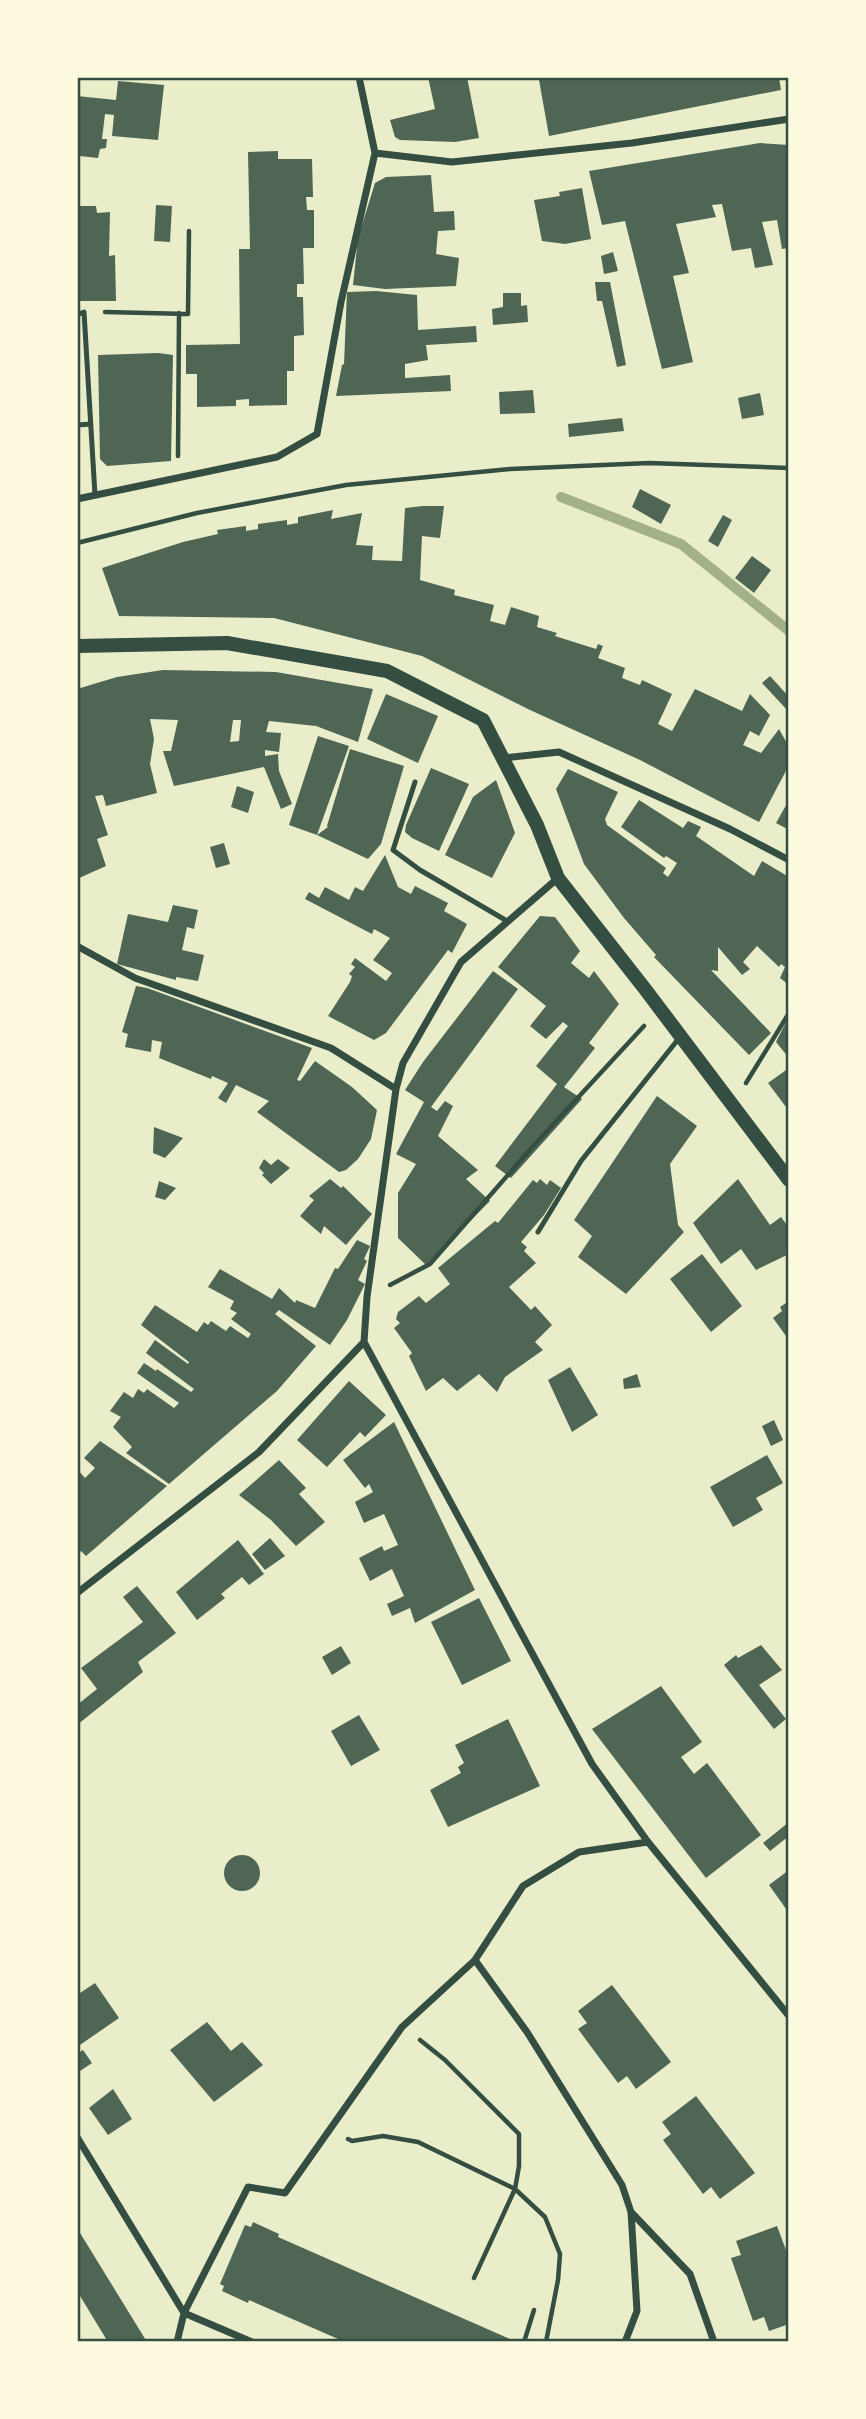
<svg xmlns="http://www.w3.org/2000/svg" width="866" height="2419" font-family="'Source Serif 4',serif">
  <style>
    .lines { fill: none; stroke-linecap: round; stroke-linejoin: round }
    .stream { stroke: #a3b18a; stroke-width: 10 }
    .building { fill: #4f6655; fill-rule: evenodd }
    .path { stroke: #344e41; stroke-width: 4.5 }
    .service { stroke: #344e41; stroke-width: 5 }
    .minor { stroke: #344e41; stroke-width: 7 }
    .secondary { stroke: #344e41; stroke-width: 14 }
    .neatline { fill: none; stroke: #344e41; stroke-width: 2.5 }
  </style>
  <rect width="100%" height="100%" fill="#e9edc9"/>
  <g class="lines">
    <path class="stream" d="M561 497 681 544 789 631"/>
  </g>
  <path class="building" d="M428 77H467L479 138 455 142 400 140 395 137 390 120 435 109Z
    M555 77H779L781 90 549 136 539 80Z
    M118 81 164 85 158 140 112 136 114 115 105 114 102 139H107L106 148 100 149 98 158 80 156V173H77V96L116 100Z
    M760 143 789 145V248L782 249 777 220 762 222 773 265 755 268 751 248 732 251 722 204 712 205 716 217 676 224 689 273 673 276 693 362 662 369 625 221 602 225 589 171Z
    M278 151V159H312L313 197H306L307 210H314V248H303L304 284H297V297H303L304 335 294 336V371H287V405L249 406V399L236 400V406L197 407V374H186V345L240 344 239 249H250L248 152Z
    M431 175 434 212 454 211 455 230 438 231 436 254 459 258 456 286 385 289 353 285 358 238 375 183 386 177Z
    M582 188 591 239 565 244 542 241 534 200 560 196 559 192Z
    M156 205 172 206 170 242 154 241Z
    M77 206H96L97 213 110 212 109 256 115 255 116 301H77Z
    M613 252 618 271 604 274 601 256Z
    M595 282H610L626 365 617 367 602 301H597Z
    M376 291 417 295 418 330 476 326 477 342 426 345 428 360 405 364V378L450 375 451 391 336 396 342 365 344 364 347 292Z
    M503 293H521V306L527 305 528 322 493 325 492 309 503 307Z
    M158 353 173 355 171 461 107 466 100 459 98 355Z
    M533 390 535 413 500 414 499 392Z
    M760 393 764 415 742 419 738 398Z
    M622 418 624 431 569 437 568 424Z
    M640 489 671 505 661 524 632 507Z
    M423 506H444L440 538 422 536 420 580 455 590 454 595 494 605 490 621 505 625 511 607 539 616 537 627 557 633 555 636 596 649 598 644 603 646 598 658 625 668 622 678 640 685 642 680 672 694 658 724 672 731 695 689 742 711 750 694 770 715 759 736 750 731 743 745 761 753 779 729 789 747V765L759 822 640 760 530 710 422 656 274 618 119 616 102 568 183 542 218 534 217 530 246 526V531L258 529V524L287 520V525L298 523V517L333 510 331 519 362 513 356 545 373 546 372 560 402 561 405 508Z
    M723 515 732 520 718 547 708 541Z
    M752 556 771 570 754 593 735 578Z
    M163 670 276 672 373 689 358 742 316 726 269 721 266 732 281 733 279 752 265 750V756L278 754 279 771 292 804 281 809 264 767 174 786 163 751H171L178 720 150 719 154 739 150 764 157 793 106 806 103 795 95 796 108 835 97 839 106 866 77 879V689L117 677ZM233 720H241L239 741 230 742Z
    M770 676 789 697V712L762 683Z
    M386 694 438 716 418 763 367 739Z
    M318 736 349 746 317 835 328 827 327 826 350 749 404 766 381 844 368 859 317 835 289 825Z
    M431 768 469 784 439 851 412 838 405 832 406 825Z
    M568 769 618 792 605 819 607 825 666 868 663 873 668 877 677 863 666 856 664 858 621 827 639 800 683 828 688 821 701 827 696 836 754 876 762 861 789 877V985L780 978 785 967 781 964 779 967 757 946 743 962 750 969 742 975 718 947V971L711 970 771 1033 749 1055 654 957 656 955 624 918 584 864 556 789Z
    M496 780 515 833 492 878 445 855 473 797Z
    M237 786 254 792 248 813 231 807Z
    M789 800V830L776 823Z
    M224 843 230 864 216 868 210 847Z
    M385 855 398 887 411 894 415 886 448 903 444 911 467 924 452 953 448 950 386 1033 374 1040 328 1016 350 982 352 976 349 974 355 967 351 964 355 958 386 981 392 973 373 960 390 938 374 929 372 934 305 899 309 892 319 898 325 887 349 900 355 887 363 891Z
    M173 905 198 910 194 929 187 927 182 950 204 955 198 981 176 977V980L117 964 128 914 168 922Z
    M540 916 555 917 580 951 571 963 589 978 594 971 619 1004 589 1043 595 1048 564 1087 582 1099 511 1178 495 1166 557 1084 536 1066 568 1026 563 1022 546 1039 530 1026 546 1006 498 967Z
    M493 971 518 989 431 1107 437 1111 445 1101 453 1106 438 1136 478 1170 466 1179 490 1201 426 1265 398 1238V1193L416 1164 396 1154 424 1102 405 1090 423 1062Z
    M136 986 147 988 312 1048 297 1080 300 1081 315 1061 352 1087 377 1110 371 1139 358 1159 346 1170 339 1172 257 1112 269 1101 236 1085 226 1103 218 1098 228 1083 212 1076 211 1079 159 1058 162 1042 152 1040 151 1052 125 1047 128 1034 122 1032Z
    M789 1016V1058L776 1042Z
    M789 1068V1111L768 1083Z
    M657 1096 697 1126 670 1164 678 1225 684 1232 626 1294 578 1257 592 1236 574 1220Z
    M154 1127 183 1138 165 1158 153 1153Z
    M264 1159 271 1165 278 1159 290 1168 271 1184 262 1175 264 1173 259 1168Z
    M330 1179 341 1188 343 1186 372 1214 346 1245 324 1226 321 1234 300 1216 314 1200 309 1196Z
    M540 1179 547 1185 550 1180 561 1188 544 1215 521 1242 527 1247 524 1251 536 1263 509 1287 531 1310 535 1306 552 1325 535 1342 543 1350 505 1377 497 1392 479 1374 457 1391 443 1378 426 1391 409 1356 412 1353 394 1328 400 1323 396 1319 398 1312 419 1296 426 1303 450 1284 438 1268 495 1221 498 1223 533 1180 537 1183Z
    M738 1179 770 1225 781 1217 789 1228V1254L756 1270 741 1249 721 1264 693 1223Z
    M159 1181 176 1188 165 1200 155 1197Z
    M357 1240 370 1246 364 1259 367 1261 358 1280 365 1284 347 1320 330 1345 279 1310 275 1314 316 1346 277 1391 169 1484 126 1453 132 1447 113 1427 121 1417 110 1411 124 1392 133 1398 138 1389 144 1393 147 1389 174 1408 179 1403 137 1373 144 1363 156 1371 157 1369 191 1392 194 1389 146 1353 155 1340 188 1364 189 1362 141 1325 155 1305 197 1332 204 1322 208 1325 211 1321 226 1331 230 1326 248 1338 251 1334 231 1319 237 1313 230 1309 234 1301 208 1287 220 1269 272 1299 279 1288 295 1303 296 1300 315 1308 335 1268 338 1269Z
    M702 1254 742 1306 711 1332 670 1279Z
    M789 1301V1333L786 1336 773 1318 782 1311 780 1307Z
    M570 1367 598 1415 572 1432 548 1380Z
    M637 1374 641 1387 624 1389 623 1379Z
    M349 1381 386 1415 365 1437 360 1432 327 1467 297 1440Z
    M774 1420 783 1440 771 1446 762 1426Z
    M394 1422 475 1590 415 1623 410 1608 392 1616 387 1604 404 1596 392 1569 370 1581 359 1558 382 1546 384 1551 398 1545 384 1514 364 1523 355 1502 373 1492 369 1484 365 1488 343 1460Z
    M100 1441 167 1486 86 1556 81 1551 77 1554V1469L85 1478 95 1468 84 1458Z
    M767 1455 783 1483 756 1498 763 1510 733 1527 710 1487Z
    M279 1460 306 1488 299 1494 325 1522 296 1546 271 1520 239 1495Z
    M270 1538 285 1556 265 1570 252 1554Z
    M238 1540 264 1574 249 1585 242 1577 221 1594 225 1598 197 1620 176 1592Z
    M137 1586 176 1633 138 1662 143 1672 77 1725V1705L97 1689 81 1668 143 1622 123 1597Z
    M479 1598 511 1661 462 1685 431 1622Z
    M761 1645 782 1670 759 1685 786 1719 774 1729 724 1665 736 1655 738 1658Z
    M341 1646 351 1663 332 1675 322 1657Z
    M661 1686 702 1742 681 1757 694 1774 707 1763 761 1835 706 1878 592 1729Z
    M359 1715 380 1750 351 1766 331 1731Z
    M508 1719 540 1786 448 1827 430 1790 461 1773 458 1767 464 1763 455 1745Z
    M789 1822V1836L770 1851 763 1843Z
    M224 1873a18 18 0 1 1 36 0a18 18 0 1 1-36 0Z
    M789 1870V1913L769 1885Z
    M95 1983 119 2018 77 2047V1995Z
    M612 1985 671 2062 636 2089 627 2076 618 2083 578 2029 587 2023 578 2011Z
    M207 2022 231 2051 242 2042 263 2065 214 2102 170 2050Z
    M83 2050 92 2063 77 2073V2054Z
    M113 2089 132 2119 108 2135 89 2108Z
    M696 2096 755 2173 720 2199 711 2187 703 2194 663 2140 671 2134 662 2122Z
    M253 2222 279 2234 278 2237 512 2340 511 2342H345L249 2300 248 2303 222 2291 224 2286 220 2284 245 2225 251 2227Z
    M777 2226 789 2258V2324L769 2331 764 2317 753 2321 731 2258 741 2255 736 2241Z
    M77 2228 147 2342H108L77 2291Z"/>
  <g class="lines">
    <path class="path" d="M105 312 188 314 189 231
      M178 456 179 313
      M77 543 197 513 346 485 510 469 649 463 789 468
      M746 1083 789 1013
      M390 1285 430 1264 536 1143 644 1026
      M420 2040 445 2060 519 2134V2166L515 2189 474 2278
      M348 2139 352 2141 383 2136 418 2142 515 2189 545 2217 560 2254 558 2280 546 2342
      M524 2342 534 2310"/>
    <path class="service" d="M77 315 84 312 95 495
      M77 425 91 424
      M415 782 393 850 420 870 507 921
      M538 1232 581 1161 680 1037"/>
    <path class="minor" d="M375 153 452 162 632 143 789 119
      M77 499 277 457 317 434 341 302 375 153 359 77
      M503 758 559 752 730 829 789 860
      M77 946 135 978 331 1048 396 1089
      M364 1342 592 1764 648 1842 789 2016
      M77 1593 259 1452 364 1342 367 1297 396 1089 403 1063 461 962 558 878
      M475 1960 527 2032 622 2185 631 2212 690 2274 714 2342
      M77 2137 184 2313 252 2342
      M177 2342 184 2313 248 2187 285 2193 402 2027 475 1960 523 1886 579 1852 648 1842
      M625 2342 637 2311 631 2212"/>
    <path class="secondary" d="M77 646 227 643 387 671 483 720 537 825 558 878 645 989 789 1180"/>
  </g>
  <rect width="866" height="2419" fill="none" stroke="#fefae0" stroke-width="158"/>
  <rect x="79" y="79" width="708" height="2261" class="neatline"/>
</svg>
